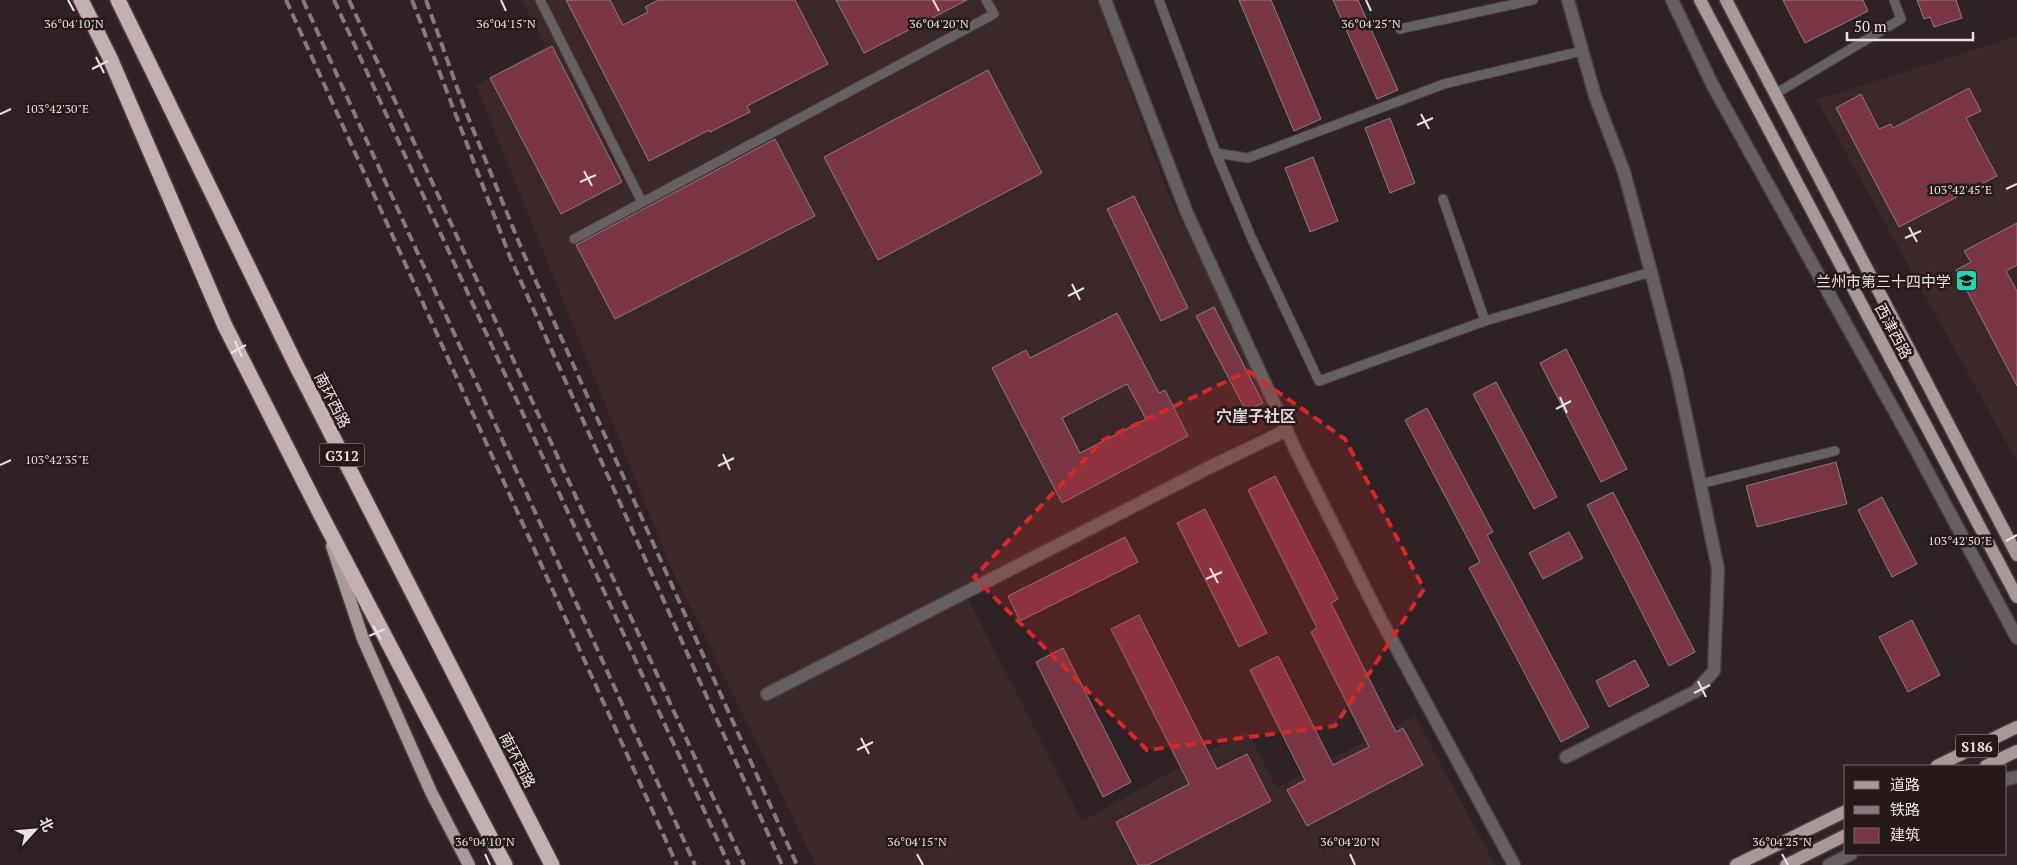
<svg xmlns="http://www.w3.org/2000/svg" width="2017" height="865" font-family="'PT Serif','Noto Sans SC',serif">
  <style>
    .built { fill: #3c282b }
    .building { fill: #7a3644; stroke: #8d7d7f; fill-rule: evenodd }
    .lines { fill: none; stroke-linecap: round; stroke-linejoin: round }
    .lane-casing { stroke: #493d3f; stroke-width: 11 }
    .street-casing { stroke: #493d3f; stroke-width: 15 }
    .primary-casing { stroke: #493d3f; stroke-width: 15 }
    .highway-casing { stroke: #493d3f; stroke-width: 18 }
    .lane { stroke: #676061; stroke-width: 9 }
    .street { stroke: #676061; stroke-width: 12 }
    .primary { stroke: #a89a9b; stroke-width: 12 }
    .highway { stroke: #c2b0b2; stroke-width: 15 }
    .rail { stroke: #867b7c; stroke-width: 4; stroke-dasharray: 10 5; stroke-linecap: butt }
    .marked { fill: #d62828; fill-opacity: 0.2; stroke: #d62828; stroke-width: 4; stroke-dasharray: 10 6; stroke-linejoin: round }
    .ticks { fill: none; stroke: #eae1e2; stroke-width: 2 }
    .labels { text-anchor: middle; dominant-baseline: central; stroke-width: 5; stroke-linejoin: round; paint-order: stroke }
    .shield { fill: #25191a; stroke: #afa5a6; stroke-width: 1 }
    .shield-label { font-size: 14px; font-weight: bold; fill: #eae1e2 }
    .poi-label { font-size: 15px; fill: #eae1e2; stroke: #25191a; text-anchor: end }
    .street-label { font-size: 15px; fill: #eae1e2; stroke: #25191a }
    .neighbourhood-label { font-size: 16px; font-weight: bold; fill: #e5d3d5; stroke: #25191a }
    .ticks-label { font-size: 12px; text-anchor: middle; fill: #eae1e2; stroke: #25191a; stroke-width: 5; stroke-linejoin: round; paint-order: stroke }
  </style>
  <rect width="100%" height="100%" fill="#2f2224"/>
  <path class="built" d="M522 0H1097L1167 191 1280 422 962 587 1082 821 1247 730 1276 788 1415 716 1495 865H816L670 565 476 85 545 47Z
    M2017 36V462L1817 100Z"/>
  <path class="building" d="M566 0H610L623 25 648 12 645 7 658 0H795L828 64 747 106 750 112 710 132 709 130 649 161Z
    M836 0H967L864 53Z
    M1239 0H1271L1321 119 1294 131Z
    M1333 0H1358L1398 90 1377 99Z
    M1783 0H1863L1868 11 1805 43Z
    M1917 0H1956L1962 18 1934 27 1930 17 1924 19Z
    M552 46 622 182 561 214 490 78Z
    M988 70 1042 173 878 260 824 157Z
    M1969 88 1981 111 1966 118 1997 176 1899 227 1836 108 1861 94 1879 129 1891 124 1893 128Z
    M1390 118 1415 183 1390 193 1365 128Z
    M775 139 815 216 615 319 576 245Z
    M1313 157 1338 221 1310 232 1285 168Z
    M1134 196 1188 308 1161 321 1107 209Z
    M2017 223V265L2006 271 2017 291V386L1956 270 1971 262 1964 251Z
    M1214 307 1263 403 1246 411 1196 316Z
    M1117 313 1159 393 1165 390 1188 436 1062 503 992 368 1026 350 1030 358ZM1127 384 1146 419 1080 453 1062 418Z
    M1566 349 1627 469 1601 482 1540 363Z
    M1496 382 1557 497 1534 509 1473 394Z
    M1427 408 1493 532 1487 535 1589 727 1561 742 1469 568 1480 562 1405 420Z
    M1836 462 1847 504 1757 527 1746 486Z
    M1275 476 1338 599 1331 603 1396 732 1403 728 1423 765 1307 826 1287 790 1305 780 1250 670 1278 656 1333 765 1369 747 1311 632 1317 628 1248 490Z
    M1613 492 1695 652 1669 666 1587 505Z
    M1882 497 1917 564 1892 577 1858 510Z
    M1205 509 1267 633 1239 647 1177 523Z
    M1569 532 1583 558 1543 579 1529 553Z
    M1125 537 1138 562 1020 621 1008 596Z
    M1139 615 1217 769 1247 754 1271 801 1148 865H1138L1116 822 1189 784 1111 629Z
    M1912 620 1940 675 1908 692 1879 637Z
    M1063 648 1131 782 1103 797 1036 662Z
    M1635 660 1649 686 1609 707 1596 681Z"/>
  <g class="lines">
    <defs>
      <path id="lane" d="M540 0 642 202
        M1159 0 1216 153 1252 239 1319 381 1485 321 1651 272
        M1400 29 1533 0
        M1775 94 1901 19 1894 0
        M1216 153 1248 158 1444 84 1582 51
        M1443 199 1485 321
        M574 239 994 14 986 0
        M1700 484 1835 451"/>
      <path id="street" d="M1105 0 1187 213 1297 453 1380 618 1514 865
        M1672 0 1713 86 1909 437 2017 638
        M767 694 1212 466 1287 430
        M1566 757 1696 691 1714 671 1718 569 1677 373 1651 272 1624 172 1595 96 1568 0
        M2006 779 2017 777
        M1829 865 1851 854"/>
      <path id="primary" d="M1700 0 2017 597
        M1726 0 2017 555
        M332 546 363 639 431 792 469 865
        M1937 766 2017 727
        M1986 766 2017 751
        M1736 865 1846 811
        M1786 865 1846 835"/>
      <path id="highway" d="M81 0 110 58 225 326 321 515 505 865
        M118 0 295 363 552 865"/>
    </defs>
    <use href="#lane" class="lane-casing"/>
    <use href="#street" class="street-casing"/>
    <use href="#primary" class="primary-casing"/>
    <use href="#highway" class="highway-casing"/>
    <use href="#lane" class="lane"/>
    <use href="#street" class="street"/>
    <use href="#primary" class="primary"/>
    <use href="#highway" class="highway"/>
    <path class="rail" d="M286 0 677 865
      M303 0 695 865
      M334 0 729 865
      M349 0 744 865
      M412 0 510 257 782 865
      M426 0 464 107 522 250 797 865"/>
  </g>
  <path class="marked" d="M1248 371 1345 439 1424 589 1335 726 1147 750 974 577 1103 440Z"/>
  <path class="ticks" d="M68 0 74 11M501 0 506 11M933 0 939 11M1366 0 1371 11M96 57 104 73M92 69 108 61M0 114 11 109M1421 114 1429 129M1417 125 1433 118M584 171 592 186M580 182 596 175M2006 189 2017 184M1909 227 1917 242M1905 238 1921 231M1072 284 1080 300M1068 296 1084 288M235 341 242 357M231 353 246 345M1560 397 1567 413M1556 409 1571 401M723 454 730 470M0 465 11 460M718 466 734 458M2006 541 2017 535M1210 568 1218 583M1206 579 1222 572M373 625 381 640M369 636 385 629M1698 681 1706 697M1694 693 1710 685M861 738 869 754M857 750 873 742M485 854 490 865M917 854 923 865M1350 854 1355 865M1782 854 1788 865"/>
  <defs>
    <symbol id="school-square" viewBox="-11 -11 22 22"><rect x="-9" y="-9" width="18" height="18" rx="4" fill="#25d5ae" stroke="#25191a"/><path d="M0-5L7-2L0 1L-7-2ZM-4 1L0 2.5L4 1V4Q0 6-4 4Z" fill="#111"/></symbol>
  </defs>
  <g fill-rule="evenodd">
    <use href="#school-square" x="1954" y="268" width="25" height="25"/>
  </g>
  <g class="labels">
    <g class="shield">
      <rect x="319.5" y="443.5" width="45" height="23" rx="4"/>
      <rect x="1956" y="734.5" width="42" height="23" rx="4"/>
    </g>
    <g class="shield-label">
      <text x="342" y="455">G312</text>
      <text x="1977" y="746">S186</text>
    </g>
    <g class="poi-label">
      <text x="1951" y="281">兰州市第三十四中学</text>
    </g>
    <g class="street-label">
      <text transform="translate(1894 331) rotate(62)">西津西路</text>
      <text transform="translate(333 400) rotate(63)">南环西路</text>
      <text transform="translate(518 760) rotate(63)">南环西路</text>
    </g>
    <g class="neighbourhood-label">
      <text x="1256" y="416">穴崖子社区</text>
    </g>
  </g>
  <g class="ticks-label">
    <text x="74" y="28">36°04'10"N</text>
    <text x="506" y="28">36°04'15"N</text>
    <text x="939" y="28">36°04'20"N</text>
    <text x="1371" y="28">36°04'25"N</text>
    <text x="57" y="113">103°42'30"E</text>
    <text x="1960" y="194">103°42'45"E</text>
    <text x="57" y="464">103°42'35"E</text>
    <text x="1960" y="545">103°42'50"E</text>
    <text x="485" y="846">36°04'10"N</text>
    <text x="917" y="846">36°04'15"N</text>
    <text x="1350" y="846">36°04'20"N</text>
    <text x="1782" y="846">36°04'25"N</text>
  </g>
  <rect x="1844" y="765" width="162" height="90" fill="#25191a" stroke="#74696a"/>
  <rect x="1854" y="781" width="25" height="8" fill="#a89a9b" stroke="#74696a"/>
  <text x="1890" y="790" font-size="15" fill="#eae1e2">道路</text>
  <rect x="1854" y="806" width="25" height="8" fill="#867b7c" stroke="#74696a"/>
  <text x="1890" y="815" font-size="15" fill="#eae1e2">铁路</text>
  <rect x="1854" y="828" width="25" height="15" fill="#7a3644" stroke="#74696a"/>
  <text x="1890" y="840" font-size="15" fill="#eae1e2">建筑</text>
  <g transform="translate(35 830) rotate(64)" stroke="#25191a" stroke-width="4" paint-order="stroke">
  <path d="M0-4L9 19L0 12L-9 19Z" fill="#eae1e2"/>
  <text y="-8" font-size="14" font-weight="bold" text-anchor="middle" fill="#eae1e2">北</text>
  </g>
  <path d="M1847 32v8h126v-8" fill="none" stroke="#eae1e2" stroke-width="2.5"/>
  <text x="1854" y="32" font-size="15" fill="#eae1e2" stroke="#25191a" stroke-width="4" paint-order="stroke">50 m</text>
</svg>
